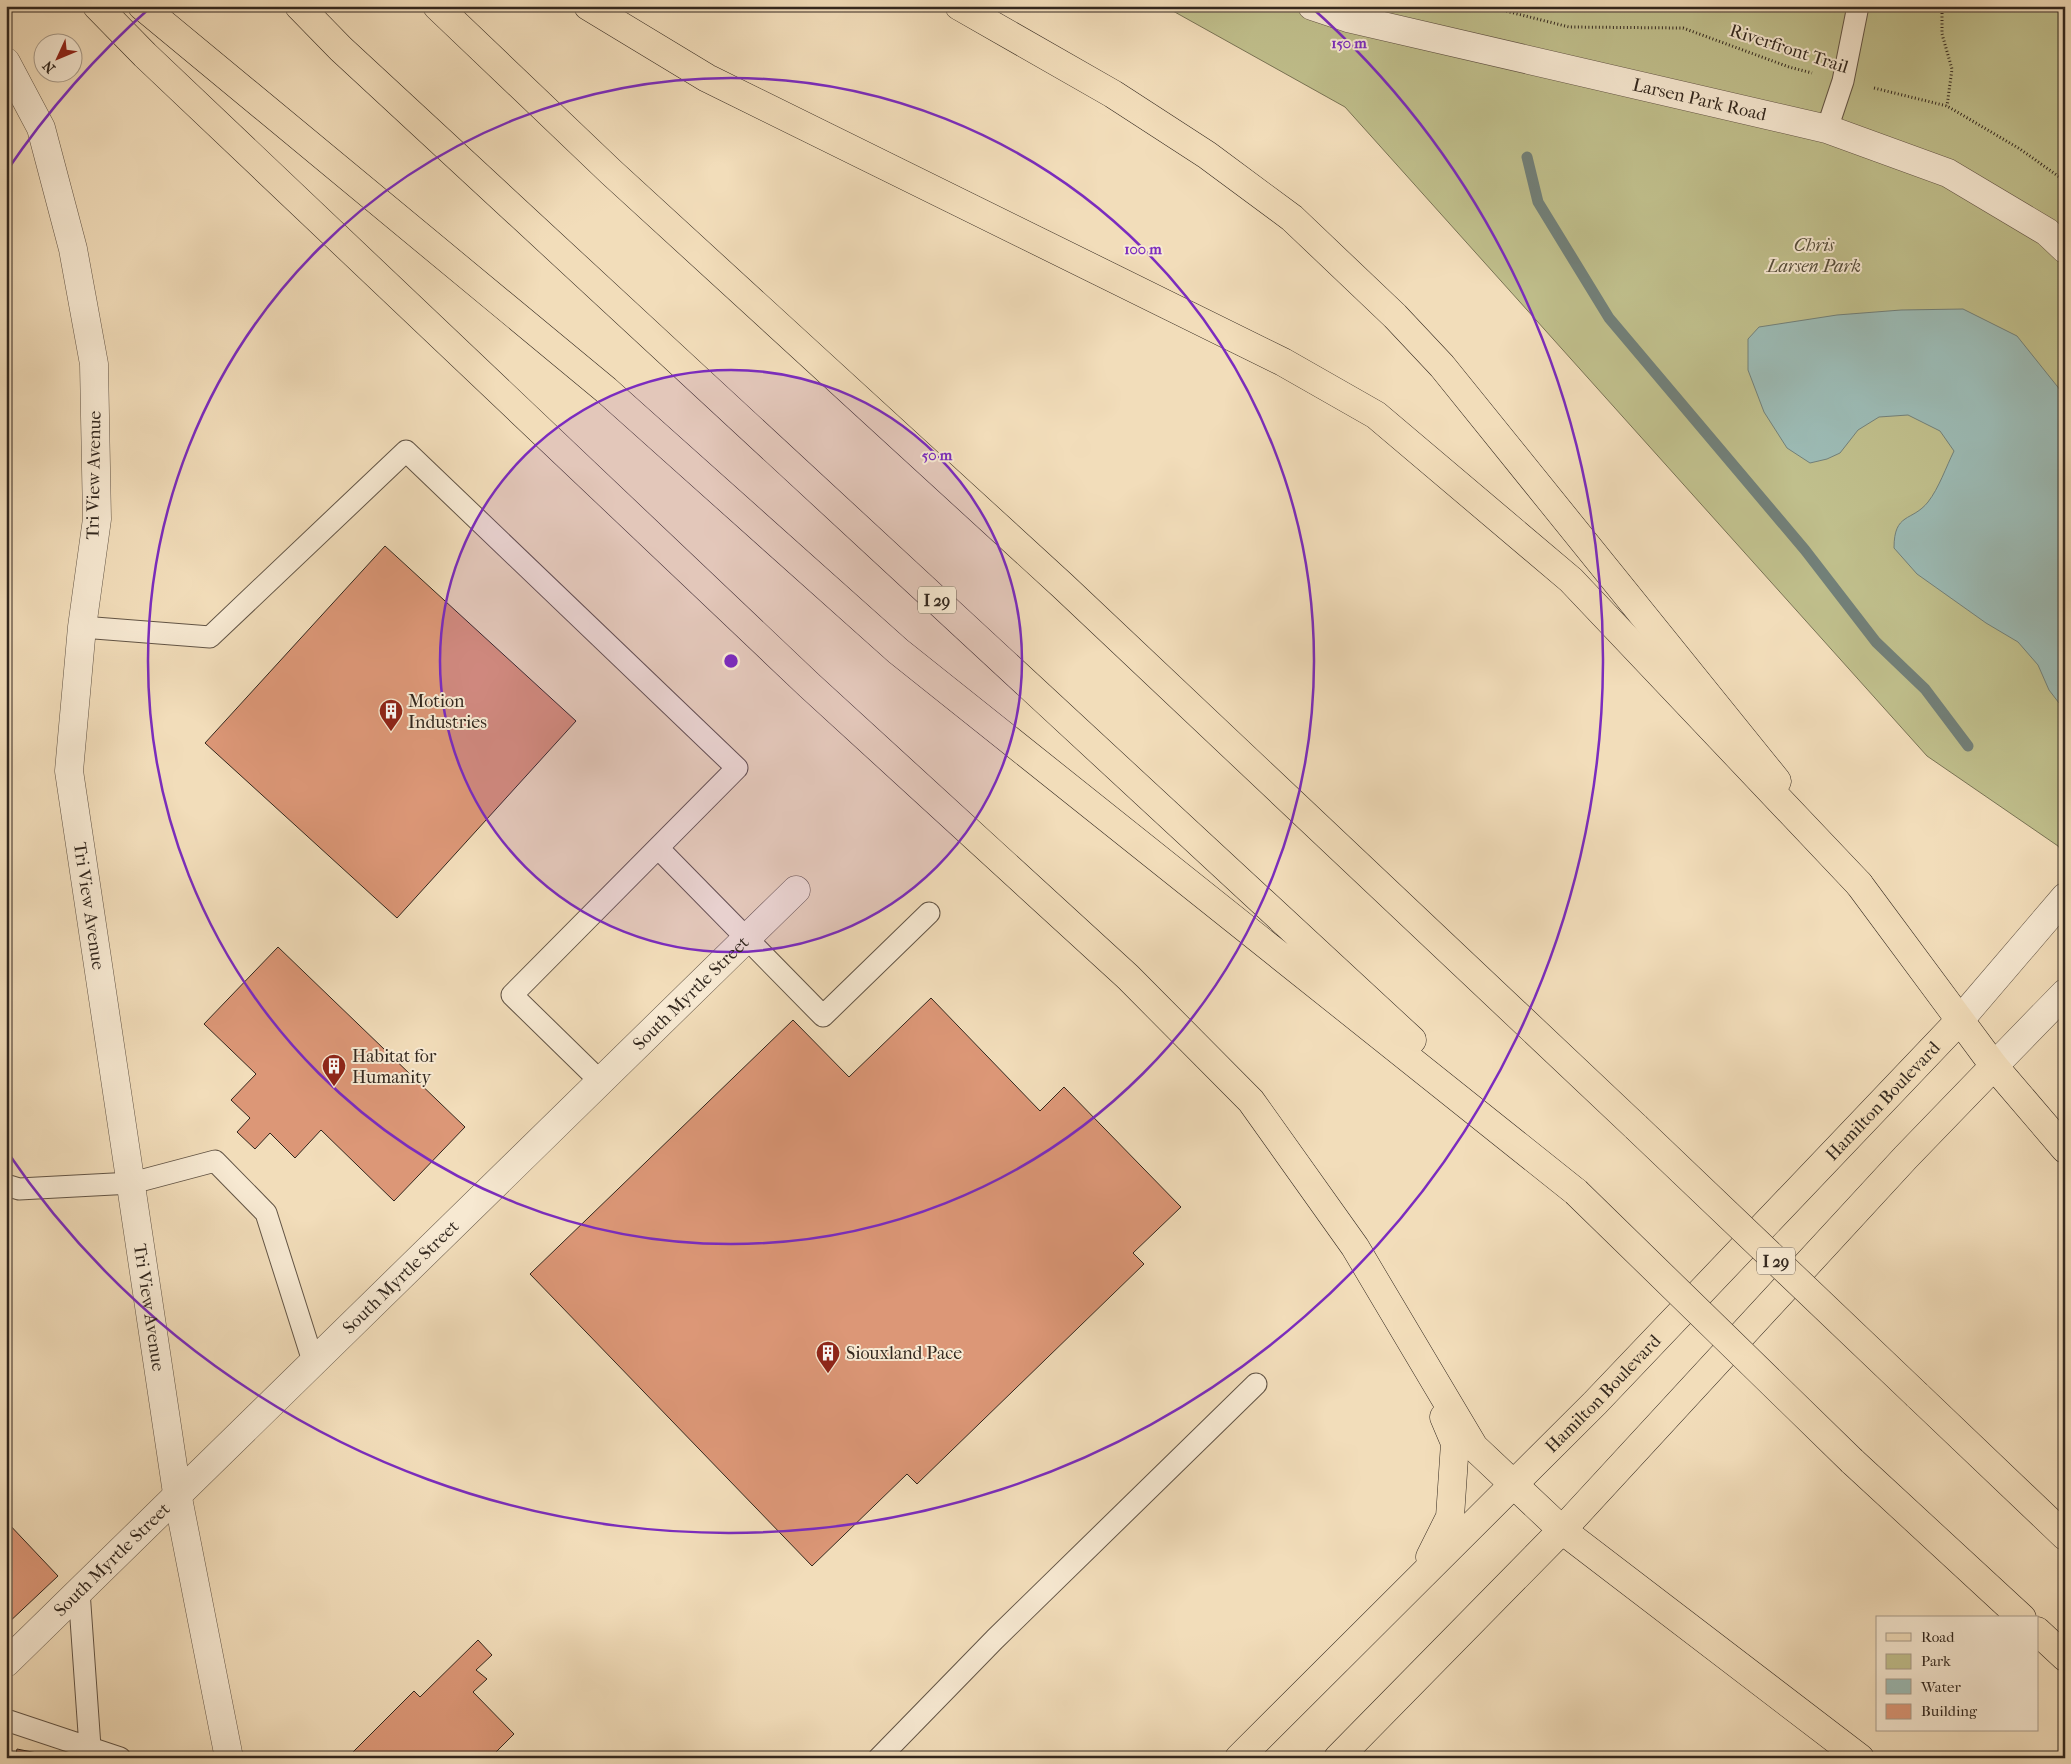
<svg xmlns="http://www.w3.org/2000/svg" width="2071" height="1764" font-family="'IM FELL French Canon',serif">
  <style>
    .green { fill: #c0bf8c; stroke: #797355 }
    .water { fill: #9cbbb5; stroke: #728079 }
    .lines { fill: none; stroke-linecap: round; stroke-linejoin: round }
    .stream { stroke: #728079; stroke-width: 11 }
    .building { fill: #dc9777; stroke: #32271e }
    .service-casing { stroke: #625445; stroke-width: 23 }
    .minor-casing { stroke: #625445; stroke-width: 29 }
    .tertiary-casing { stroke: #625445; stroke-width: 29 }
    .primary-casing { stroke: #32271e; stroke-width: 29 }
    .trunk-casing { stroke: #32271e; stroke-width: 29 }
    .motorway-casing { stroke: #32271e; stroke-width: 29 }
    .path { stroke: #32271e; stroke-width: 3; stroke-dasharray: 1 2.5; stroke-linecap: butt }
    .service { stroke: #f7e9d2; stroke-width: 21 }
    .minor { stroke: #f7e9d2; stroke-width: 28 }
    .tertiary { stroke: #f7e9d2; stroke-width: 28 }
    .primary { stroke: #f2ddba; stroke-width: 28 }
    .trunk { stroke: #f2ddba; stroke-width: 28 }
    .motorway { stroke: #f2ddba; stroke-width: 28 }
    .motorway-bridge-casing { stroke: #32271e; stroke-width: 29; stroke-linecap: butt }
    .motorway-bridge { stroke: #f2ddba; stroke-width: 28 }
    .ring { fill: none; stroke: #7b2cbf; stroke-width: 2.5 }
    .labels { text-anchor: middle; dominant-baseline: central; stroke-width: 4; stroke-linejoin: round; paint-order: stroke }
    .shield { fill: #f7e9d2; stroke: #6d6154; stroke-width: 1 }
    .shield-label { font-size: 16px; font-weight: bold; fill: #32271e }
    .street-label { font-size: 18px; fill: #32271e; stroke: #f7e9d2 }
    .park-label { font-size: 18px; font-style: italic; fill: #564d3a; stroke: #f7e9d2 }
    .poi-label { font-size: 18px; fill: #32271e; stroke: #f7e9d2; text-anchor: start }
    .centre { fill: #7b2cbf; stroke: #f7e9d2; stroke-width: 2.5 }
    .ring-label { font-size: 15px; text-anchor: middle; font-weight: bold; fill: #7b2cbf; stroke: #f7e9d2; stroke-width: 4; stroke-linejoin: round; paint-order: stroke }
  </style>
  <rect width="100%" height="100%" fill="#f2ddba"/>
  <filter id="stains"><feTurbulence type="fractalNoise" baseFrequency=".004" numOctaves="4"/><feColorMatrix values="0 0 0 0 .2 0 0 0 0 .09 0 0 0 0 .02 0 0 0 .5 -.17"/></filter>
  <radialGradient id="worn" r=".72"><stop offset=".6" stop-color="#630" stop-opacity="0"/><stop offset="1" stop-color="#630" stop-opacity=".3"/></radialGradient>
  <path class="green" d="M1164 6H2065V855L2058 846 1927 756 1345 107Z"/>
  <path class="water" d="M1963 309 2017 336 2065 396V701L2059 703 2049 690 2038 665 2018 642 1986 623 1917 574 1894 548C1894 512 1912 522 1928 502 1939 488 1946 467 1954 451L1940 431 1908 415 1879 417 1858 430 1840 453 1827 459 1810 463 1787 448 1764 412 1748 370V339L1759 327 1837 315 1901 310Z"/>
  <g class="lines">
    <path class="stream" d="M1527 157 1538 202 1609 318 1805 550 1876 642 1925 689 1968 746"/>
  </g>
  <path class="building" d="M385 546 576 721 397 918 205 743Z
    M278 947 465 1127 394 1201 321 1130 295 1158 270 1133 255 1149 237 1132 250 1118 231 1100 256 1074 204 1024Z
    M931 998 1040 1111 1064 1087 1181 1207 1133 1253 1144 1264 917 1484 907 1474 812 1566 530 1274 793 1020 849 1077Z
    M6 1521 58 1576 6 1625Z
    M478 1640 492 1655 476 1670 487 1679 473 1692 514 1734 490 1758H347L414 1691 420 1697Z
    M17 1749 52 1756V1758H15Z"/>
  <g class="lines">
    <defs>
      <path id="service" d="M1827 129 1843 81 1858 6
        M82 627 210 637 406 451 737 768 512 995 600 1081
        M658 848 823 1016 929 913
        M6 1185 19 1189 132 1183 215 1161 266 1213 313 1361
        M79 1591 90 1747
        M6 1720 120 1758
        M879 1758 995 1639 1256 1384"/>
      <g id="minor">
        <path id="s1" d="M1312 6 1348 18 1827 129 1948 173 2047 232 2065 249"/>
        <path d="M1959 1021 2065 897"/>
        <path d="M1994 1066 2065 993"/>
        <path id="s2" d="M6 1663 796 890"/>
      </g>
      <g id="tertiary">
        <path id="s3" d="M6 62 41 128 73 249 94 364 97 519 82 627 69 771 177 1493 229 1758"/>
      </g>
      <g id="primary">
        <path d="M97 6 145 55 809 685 1128 977 1251 1101 1355 1247 1474 1447 1562 1530"/>
        <path d="M1430 1557 1450 1517 1455 1443 1444 1417"/>
        <path id="s4" d="M1239 1758 1595 1403 1959 1021"/>
        <path d="M1338 1758 1562 1530 1906 1157 1994 1066 1859 884"/>
      </g>
      <path id="trunk" d="M959 6 1113 94 1207 155 1292 218 1395 316 1442 366 1777 781"/>
      <path id="motorway" d="M142 6 606 390 898 651 1576 1192
        M299 6 341 49 1412 1040
        M437 6 611 172 1063 586 1636 1127
        M588 6 707 78 1283 362 1376 415 1571 580 1859 884
        M1994 1066 2065 1149
        M1917 1395 2065 1536
        M1852 1461 2022 1618
        M1562 1530 1860 1758
        M2037 1631 2065 1657"/>
    </defs>
    <use href="#service" class="service-casing"/>
    <use href="#minor" class="minor-casing"/>
    <use href="#tertiary" class="tertiary-casing"/>
    <use href="#primary" class="primary-casing"/>
    <use href="#trunk" class="trunk-casing"/>
    <use href="#motorway" class="motorway-casing"/>
    <path class="path" d="M1486 6 1569 27 1683 28 1789 67 1812 73
      M1942 6V34L1952 69 1947 106
      M1874 88 1947 106 2020 149 2065 181"/>
    <use href="#service" class="service"/>
    <use href="#minor" class="minor"/>
    <use href="#tertiary" class="tertiary"/>
    <use href="#primary" class="primary"/>
    <use href="#trunk" class="trunk"/>
    <use href="#motorway" class="motorway"/>
    <defs>
      <path id="motorway-bridge" d="M1636 1127 1917 1395
        M1576 1192 1852 1461"/>
    </defs>
    <use href="#motorway-bridge" class="motorway-bridge-casing"/>
    <use href="#motorway-bridge" class="motorway-bridge"/>
  </g>
  <circle cx="731" cy="661" r="291" fill="#7b2cbf" fill-opacity=".12"/>
  <g class="ring">
    <circle cx="731" cy="661" r="291"/>
    <circle cx="731" cy="661" r="583"/>
    <path d="M6 172A874 874 0 0 1 152 6M1310 6A874 874 0 1 1 6 1150"/>
  </g>
  <defs>
    <symbol id="building-pin" viewBox="-11 -11 22 30"><path d="M0 17L-7.5 6A9.5 9.5 0 1 1 7.5 6Z" fill="#8f2418" stroke="#f7e9d2"/><path d="M-4-6H4V6H1V3H-1V6H-4ZM-2.5-4.3h1.7v1.8h-1.7ZM.8-4.3h1.7v1.8H.8ZM-2.5-1h1.7V.8h-1.7ZM.8-1h1.7V.8H.8Z" fill="#fff"/></symbol>
  </defs>
  <g fill-rule="evenodd">
    <use href="#building-pin" x="377" y="697" width="28" height="38"/>
    <use href="#building-pin" x="320" y="1052" width="28" height="38"/>
    <use href="#building-pin" x="814" y="1339" width="28" height="38"/>
  </g>
  <g class="labels">
    <g class="shield">
      <rect x="918" y="586.5" width="38" height="27" rx="4"/>
      <rect x="1757" y="1247.5" width="38" height="27" rx="4"/>
    </g>
    <g class="shield-label">
      <text x="937" y="600">I 29</text>
      <text x="1776" y="1261">I 29</text>
    </g>
    <g class="street-label">
      <text transform="translate(1789 49) rotate(18)">Riverfront Trail</text>
      <text stroke="none"><textPath href="#s1" startOffset="399">Larsen Park Road</textPath></text>
      <text transform="translate(94 475) rotate(-89)">Tri View Avenue</text>
      <text stroke="none"><textPath href="#s3" startOffset="862">Tri View Avenue</textPath></text>
      <text stroke="none"><textPath href="#s2" startOffset="958">South Myrtle Street</textPath></text>
      <text stroke="none"><textPath href="#s4" startOffset="920">Hamilton Boulevard</textPath></text>
      <text stroke="none"><textPath href="#s2" startOffset="552">South Myrtle Street</textPath></text>
      <text stroke="none"><textPath href="#s3" startOffset="1268">Tri View Avenue</textPath></text>
      <text stroke="none"><textPath href="#s4" startOffset="515">Hamilton Boulevard</textPath></text>
      <text stroke="none"><textPath href="#s2" startOffset="148">South Myrtle Street</textPath></text>
    </g>
    <g class="park-label">
      <text x="1814" y="245">Chris<tspan x="1814" dy="21">Larsen Park</tspan></text>
    </g>
    <g class="poi-label">
      <text x="408" y="701">Motion<tspan x="408" dy="21">Industries</tspan></text>
      <text x="352" y="1056">Habitat for<tspan x="352" dy="21">Humanity</tspan></text>
      <text x="846" y="1353">Siouxland Pace</text>
    </g>
  </g>
  <circle cx="731" cy="661" r="8" class="centre"/>
  <g class="ring-label">
    <text x="1349" y="48">150 m</text>
    <text x="1143" y="254">100 m</text>
    <text x="937" y="460">50 m</text>
  </g>
  <rect width="2071" height="1764" fill="none" stroke="#f2ddba" stroke-width="25"/>
  <rect x="8" y="8" width="2056" height="1749" fill="none" stroke="#32271e" stroke-width="2.5"/>
  <rect x="12" y="12" width="2046" height="1739" fill="none" stroke="#32271e"/>
  <rect x="1876" y="1616" width="162" height="115" fill="#f7e9d2" stroke="#a89b8a"/>
  <rect x="1886" y="1633" width="25" height="8" fill="#f2ddba" stroke="#a89b8a"/>
  <text x="1921" y="1642" font-size="15" fill="#32271e">Road</text>
  <rect x="1886" y="1654" width="25" height="15" fill="#c0bf8c" stroke="#a89b8a"/>
  <text x="1921" y="1666" font-size="15" fill="#32271e">Park</text>
  <rect x="1886" y="1679" width="25" height="15" fill="#9cbbb5" stroke="#a89b8a"/>
  <text x="1921" y="1692" font-size="15" fill="#32271e">Water</text>
  <rect x="1886" y="1704" width="25" height="15" fill="#dc9777" stroke="#a89b8a"/>
  <text x="1921" y="1716" font-size="15" fill="#32271e">Building</text>
  <g transform="translate(58 58) rotate(226)"><circle r="24" fill="#f7e9d2" stroke="#a89b8a"/>
  <path d="M0-4L9 19L0 12L-9 19Z" fill="#8f2418"/>
  <text y="-8" font-size="14" font-weight="bold" text-anchor="middle" fill="#32271e">N</text>
  </g>
  <rect width="100%" height="100%" filter="url(#stains)"/>
  <rect width="100%" height="100%" fill="url(#worn)"/>
</svg>
